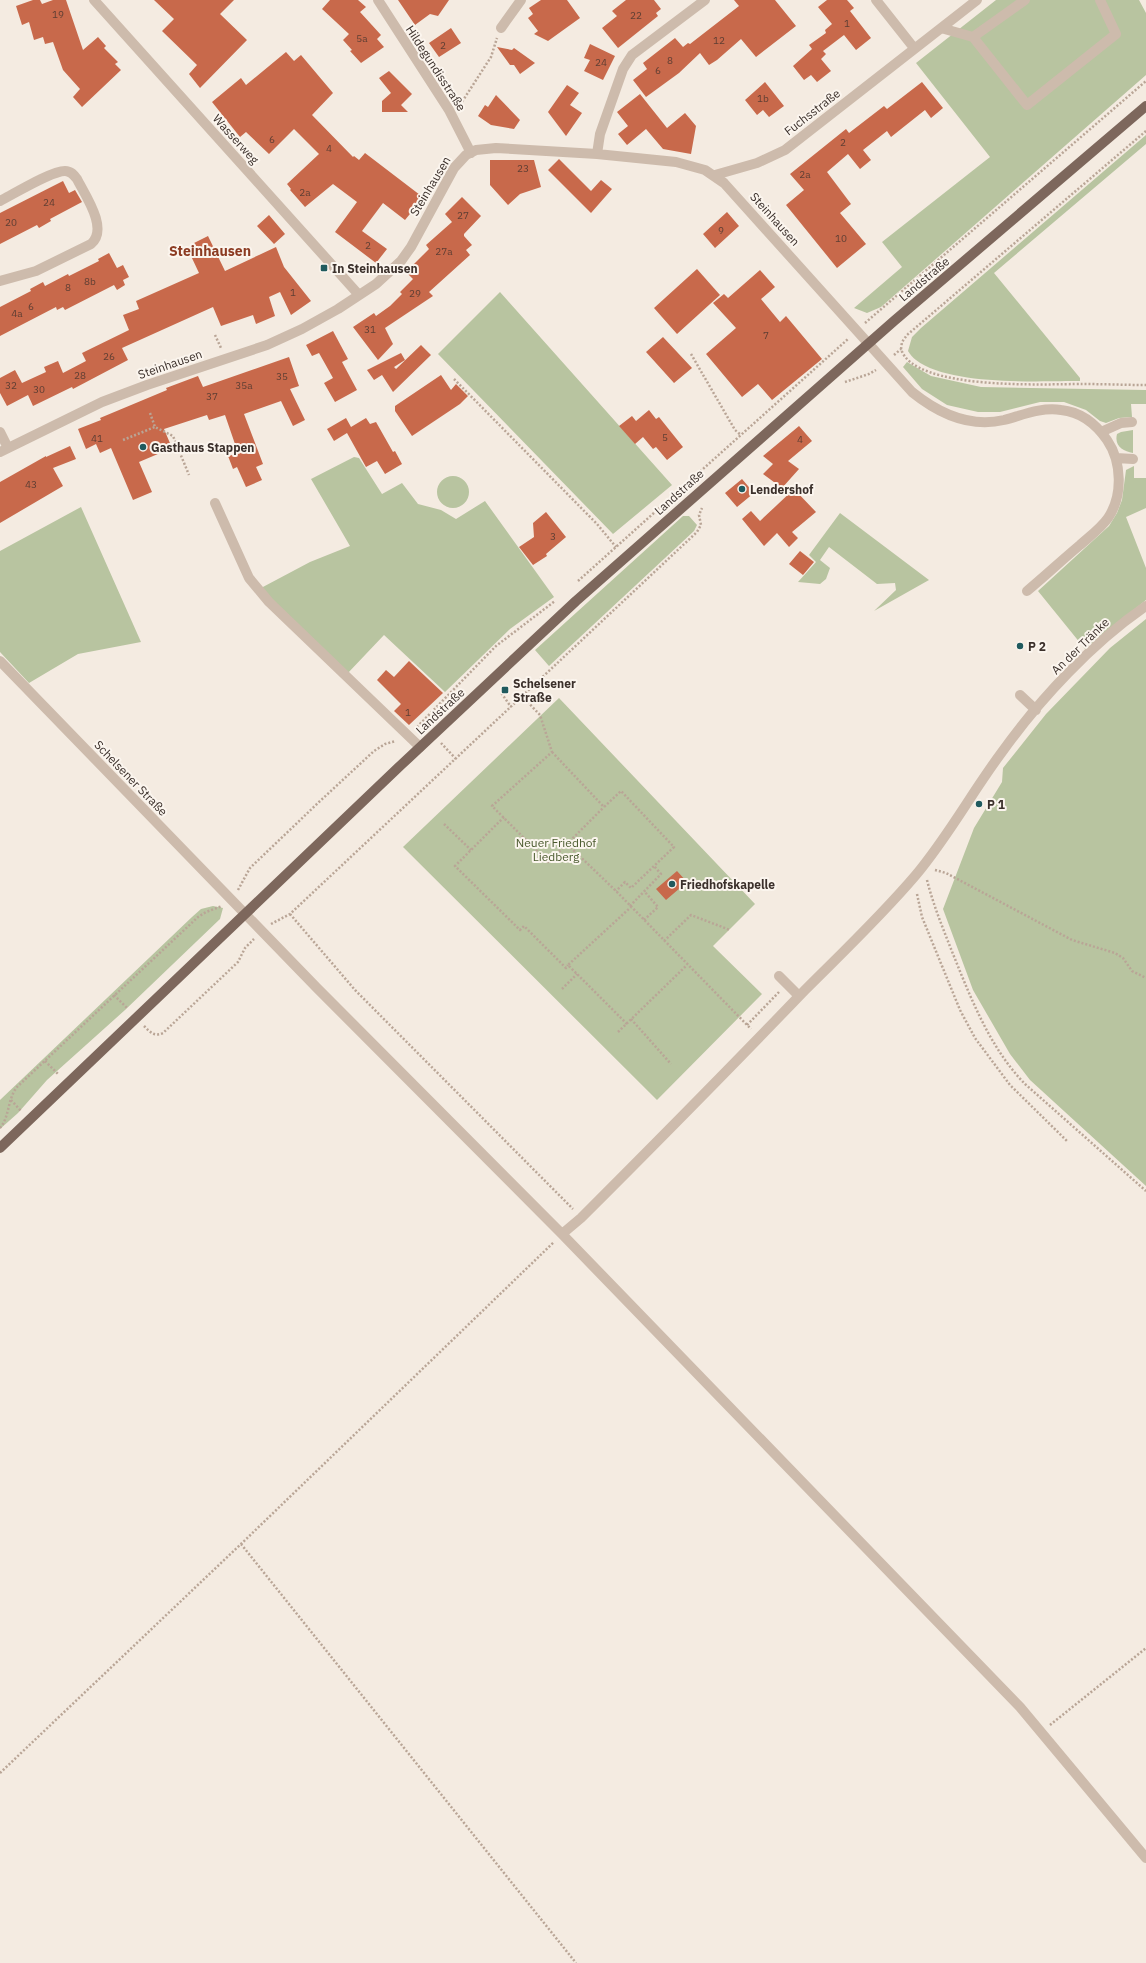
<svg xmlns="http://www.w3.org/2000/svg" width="1146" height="1963" font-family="'IBM Plex Sans',sans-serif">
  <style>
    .green { fill: #b8c4a0 }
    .building { fill: #c8694b }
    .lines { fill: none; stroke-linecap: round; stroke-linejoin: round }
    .path { stroke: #b9a596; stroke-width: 2.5; stroke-dasharray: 2 2; stroke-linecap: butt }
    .minor { stroke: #cdbbac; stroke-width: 10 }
    .major { stroke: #7d675c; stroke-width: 10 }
    .poi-dot { fill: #1f5a5e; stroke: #fbf5ee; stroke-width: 1.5 }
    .labels { text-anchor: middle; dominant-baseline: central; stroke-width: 4; stroke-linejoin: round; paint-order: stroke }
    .number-label { font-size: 10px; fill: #5e3e33 }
    .street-label { font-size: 12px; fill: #3b302b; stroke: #fbf5ee }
    .poi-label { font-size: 12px; font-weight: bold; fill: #3b302b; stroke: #fbf5ee; text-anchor: start }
    .park-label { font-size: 12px; fill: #4a5a2e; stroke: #fbf5ee }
    .quarter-label { font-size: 14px; font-weight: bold; fill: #8c3b22; stroke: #fbf5ee }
  </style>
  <rect width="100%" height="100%" fill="#f4ebe1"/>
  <path class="green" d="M996 0H1139L1146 13V75L881 307 867 313 854 308 902 267 882 242 990 157 916 63Z
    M1146 135V144L994 273 1080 378V381C1038 381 950 386 916 360 913 358 910 354 908 351L912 337 921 328Z
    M500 292 672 485 613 534 438 354Z
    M907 362 931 376 981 387 1146 390V404H1131L1132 417 1119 418 1106 423 1100 421 1086 410 1064 402H1040L1000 412H978L947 405 922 389 903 367Z
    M1133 430V453C1123 451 1114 446 1117 434L1121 432Z
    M354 457 359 458 382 494 402 483 418 504 441 510 456 519 485 501 554 597 510 629 445 692 384 635 347 674 261 588 310 562 350 546 311 479Z
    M1134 466V478H1146V508L1126 517 1146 568V600L1085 649 1038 591 1109 526 1117 513 1122 500 1126 470Z
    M437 492a16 16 0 1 1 32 0a16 16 0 1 1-32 0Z
    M81 507 141 642 78 654 29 683 0 652V551Z
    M840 513 929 580 874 611 896 590 895 583 877 584 829 547 820 560 830 568 826 579 820 584 798 582 816 562 809 555Z
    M683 516H689L697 525 694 531 549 666 535 650Z
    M1146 619V1186L1030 1080 1010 1054 973 990 943 909 974 828 1002 782 1003 768 1046 714 1110 648Z
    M559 698 755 904 713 946 762 994 657 1100 403 847Z
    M213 906 223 908 220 919 125 1010 47 1080 18 1113 0 1129V1100L192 917 201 909Z"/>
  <path class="building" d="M33 0H40L42 4 53 0H66L83 50 98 37 106 46 104 48 118 62 115 64 121 70 82 107 73 97 80 89 63 70 53 42 45 44 43 37 34 40 29 22 22 25 16 6Z
    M154 0H234L220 14 247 40 200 88 189 74 197 65 162 31 174 19Z
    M330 0H358L366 7 360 12 381 35 377 39 384 47 361 63 350 51 352 50 343 40 349 34 322 9Z
    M398 0H449L438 16 430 14 415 25Z
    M541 0H567L580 18 548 41 534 34 538 31 528 18 533 14 529 8Z
    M626 0H654L661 9 656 13 658 16 618 48 602 28 617 16 612 11Z
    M734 0H775L796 26 756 57 741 39 717 60 709 65 700 53 679 73 646 97 633 80 647 69 643 63 675 38 683 47 688 43 690 44 739 6Z
    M827 0H847L854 8 850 11 871 38 856 50 844 35 823 51 826 54 821 59 831 71 817 82 811 75 804 80 793 66 812 49 809 45 826 33 825 30 832 24 818 7Z
    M451 28 461 43 439 57 429 43Z
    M590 44 615 56 603 80 584 71 590 60 584 58Z
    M497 47 512 50 514 48 535 63 520 74 514 65H510Z
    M286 52 294 61 301 55 333 93 312 115 353 157 354 156 359 160 365 153 420 195 414 209 405 220 383 203 362 231 387 249 376 263 335 232 357 202 333 184 305 207 290 190 291 189 287 184 319 154 294 129 269 154 246 132 240 137 212 102 241 78 246 85Z
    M389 71 412 94 401 105 408 112H382V101L391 93 379 78Z
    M765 82 784 106 769 117 763 110 757 115 745 100Z
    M922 82 943 108 931 118 925 110 891 137 887 131 863 150 871 160 860 169 848 154 827 172 851 204 840 213 866 244 837 268 786 205 804 190 790 174 846 129 849 133 884 106 887 109Z
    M567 85 579 93 570 105 582 113 566 136 548 112Z
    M640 94 667 128 685 113 696 126 691 154 663 149 646 129 627 145 618 134 628 126 617 112Z
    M496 95 520 120 514 129 491 125 478 116 485 105 488 107Z
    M559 159 591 191 601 180 612 189 591 213 548 170Z
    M490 160H534L541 187 520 194 508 205 490 185Z
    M63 181 69 193 75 190 82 202 50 219 51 221 39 228 37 225 0 244V213Z
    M462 197 481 216 464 234V236L472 245 466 250 470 255 429 292 433 296 385 328 393 344 378 360 353 327 374 313 376 316 390 306 402 294 400 292 413 279 406 272 429 249 426 245 452 222 445 214Z
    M727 212 739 226 715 248 703 234Z
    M269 215 285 234 274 244 257 226Z
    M208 236 225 271 276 247 284 267 311 301 291 315 280 292 269 297 275 316 256 324 253 315 221 326 213 307 122 348 128 360 73 389 72 387 33 406 28 395 7 406 0 393V378L15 370 22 383 46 372 44 367 58 361 63 373 86 361 82 353 129 330 123 315 139 309 136 301 199 273 191 256 199 251 194 243Z
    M109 253 117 268 123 265 129 277 123 280 125 285 117 290 114 285 65 310 63 307 57 310 56 307 0 336V307L31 291 30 289 43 282 45 286 68 274 69 276 99 261 98 259Z
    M697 269 720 295 677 334 654 308Z
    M760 270 775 287 761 299 780 322 786 316 822 359 772 400 758 384 742 397 706 354 736 328 713 303 724 294 728 298Z
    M333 331 348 359 342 362 357 390 335 402 324 383 333 378 319 353 312 356 306 345Z
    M663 337 692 368 674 383 646 352Z
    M421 345 431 355 393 392 382 375 374 380 367 370 401 353 405 360 394 367 396 369Z
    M289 357 299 386 290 389 305 420 293 426 281 401 244 414 263 464 256 467 262 480 246 487 237 467 233 469 228 456 236 454 233 445 235 444 225 415 209 420 207 415 164 429 172 448 139 462 152 492 133 500 111 448 100 453 96 444 86 449 78 429 101 420 100 418 167 390 166 388 198 376 203 387Z
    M441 375 451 390 456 384 468 396 460 404 412 436 395 411V406Z
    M649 410 656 419 659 417 683 447 667 460 656 447 653 449 643 437 635 444 619 426 632 416 636 421Z
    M346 418 351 427 366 418 370 424 376 422 393 452 395 451 402 464 385 474 377 461 366 467 347 433 334 441 327 429Z
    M799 426 812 441 788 461 799 469 782 488 763 474 773 464 763 456Z
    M70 446 76 459 53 468 63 486 0 523V482L46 456V457Z
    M742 479 754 493 737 507 725 493Z
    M794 489 816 512 792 532 798 538 789 547 777 533 764 546 742 519 751 511 760 521Z
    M546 512 566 537 546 554 547 556 533 565 519 547 534 537 533 523Z
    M800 551 814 562 803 575 789 564Z
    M409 661 443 693 409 725 394 711 401 704 377 680 386 670 394 677Z
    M677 871 687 882 666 900 656 889Z"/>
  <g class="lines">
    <path class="path" d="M460 105 491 57 497 38
      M1146 131 907 335 902 342 901 349C914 391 1046 384 1082 384 1103 384 1125 385 1146 385
      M865 323 1146 81
      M215 335 221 348
      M691 354 735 430 741 435
      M894 355 901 349
      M454 379 597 524 616 547
      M845 382 869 374 876 370
      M150 413 155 427 173 436 189 475
      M123 440 155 427
      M578 581 848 339
      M505 690 502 694 511 707
      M522 696 540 715 552 752 492 806 548 862 567 844 616 891 751 1029
      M417 727 496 646 555 601
      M441 743 456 759
      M552 752 604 807 621 791 674 847 631 888 625 882 616 891
      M504 817 455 866 520 930 524 926 566 968 568 965
      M444 824 471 850
      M567 844 604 807
      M935 870 946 873 1072 940 1115 953 1123 958 1132 971 1146 978
      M927 880C933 904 942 926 951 949 970 996 989 1047 1025 1084L1146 1191
      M238 890 250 868 319 802 374 751 385 744 396 741
      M917 894 922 917 960 1010 975 1038 1010 1085 1067 1141
      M630 906 661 874 654 866
      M290 914 355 990 573 1209
      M644 920 658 907 644 891
      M271 924 290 914 697 532 701 525 699 515 702 508
      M664 941 691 915 730 930
      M562 989 577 974
      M114 995 128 1009
      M631 1019 671 1064
      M627 1024 568 965 631 907
      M747 1025 779 992
      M144 1026C150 1032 154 1037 163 1033L238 962 245 948 254 939
      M618 1032 687 965
      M45 1061 59 1075
      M11 1100 21 1111
      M0 1128C10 1116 7 1100 17 1087L198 917 206 912 222 906
      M241 1544 576 1963
      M1050 1725 1146 1648
      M0 1773 241 1544 554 1242"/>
    <path class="minor" d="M94 0 359 295
      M378 0 449 110 471 153
      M876 0 914 48
      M501 28 521 0
      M941 28 973 37 1027 105 1116 34 1100 0
      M973 37 1025 0
      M597 154 600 134 623 69 632 55 705 0
      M715 175 757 163 785 150 977 0
      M0 201C14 194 51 171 65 171 71 171 74 175 77 179 85 195 109 229 91 244L36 271 0 281
      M0 432 8 448
      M1101 432 1121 423 1132 422
      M0 452 102 402 147 385 267 345 302 329 338 309 376 284 401 261 411 247 454 168 466 155 476 150 496 148 597 154 676 162 705 170 724 183 912 392C938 413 970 428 1004 420 1023 415 1041 407 1061 410 1081 412 1096 424 1107 440 1122 462 1123 496 1108 518 1101 528 1089 537 1080 545 1062 560 1045 576 1027 591
      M1116 458 1133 459
      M215 503 249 578 269 602 420 747
      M0 661 317 988 562 1234 1020 1707 1146 1858
      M1020 695 1036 710
      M779 976 799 996
      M562 1234 581 1218C656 1143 731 1067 805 990 842 953 881 916 915 876 948 837 972 792 1002 752 1040 699 1092 643 1146 606"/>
    <path class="major" d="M0 1148 401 765 576 601 894 321 1146 106"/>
  </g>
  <g class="poi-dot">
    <rect x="320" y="264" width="8" height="8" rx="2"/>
    <circle cx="143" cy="447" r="4"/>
    <circle cx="742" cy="489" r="4"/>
    <circle cx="1020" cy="646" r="4"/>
    <rect x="501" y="686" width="8" height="8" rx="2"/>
    <circle cx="979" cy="804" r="4"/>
    <circle cx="672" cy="884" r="4"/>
  </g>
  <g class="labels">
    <g class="number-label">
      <text x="58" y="14">19</text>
      <text x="636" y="15">22</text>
      <text x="847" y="23">1</text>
      <text x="362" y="38">5a</text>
      <text x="719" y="40">12</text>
      <text x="443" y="45">2</text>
      <text x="670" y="60">8</text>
      <text x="601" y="62">24</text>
      <text x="658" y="70">6</text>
      <text x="763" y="98">1b</text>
      <text x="272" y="139">6</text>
      <text x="843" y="142">2</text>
      <text x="329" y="148">4</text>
      <text x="523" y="168">23</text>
      <text x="805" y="174">2a</text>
      <text x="305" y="192">2a</text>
      <text x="49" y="202">24</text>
      <text x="463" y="215">27</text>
      <text x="11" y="222">20</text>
      <text x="721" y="230">9</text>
      <text x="841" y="238">10</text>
      <text x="368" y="245">2</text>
      <text x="444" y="251">27a</text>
      <text x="90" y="281">8b</text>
      <text x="68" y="287">8</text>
      <text x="293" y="292">1</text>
      <text x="415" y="293">29</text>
      <text x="31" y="306">6</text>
      <text x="17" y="313">4a</text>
      <text x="370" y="329">31</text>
      <text x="766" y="335">7</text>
      <text x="109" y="356">26</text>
      <text x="80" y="375">28</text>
      <text x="282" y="376">35</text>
      <text x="11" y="385">32</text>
      <text x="244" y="385">35a</text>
      <text x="39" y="389">30</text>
      <text x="212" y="396">37</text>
      <text x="665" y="437">5</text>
      <text x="97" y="438">41</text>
      <text x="800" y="439">4</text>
      <text x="31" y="484">43</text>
      <text x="553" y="536">3</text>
      <text x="408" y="712">1</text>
    </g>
    <g class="street-label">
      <text transform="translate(436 68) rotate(57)">Hildegundisstraße</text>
      <text transform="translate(812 112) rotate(-38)">Fuchsstraße</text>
      <text transform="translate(236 139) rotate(48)">Wasserweg</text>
      <text transform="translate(430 186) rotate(-59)">Steinhausen</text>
      <text transform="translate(775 219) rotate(48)">Steinhausen</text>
      <text transform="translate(924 279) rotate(-40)">Landstraße</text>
      <text transform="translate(170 364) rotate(-19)">Steinhausen</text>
      <text transform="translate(679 492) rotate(-42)">Landstraße</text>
      <text transform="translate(1080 646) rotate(-44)">An der Tränke</text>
      <text transform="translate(440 711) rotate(-43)">Landstraße</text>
      <text transform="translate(131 778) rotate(46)">Schelsener Straße</text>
    </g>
    <g class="poi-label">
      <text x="332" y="268">In Steinhausen</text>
      <text x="151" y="447">Gasthaus Stappen</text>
      <text x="750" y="489">Lendershof</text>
      <text x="1028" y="646">P 2</text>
      <text x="513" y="683">Schelsener<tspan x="513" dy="14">Straße</tspan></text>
      <text x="987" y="804">P 1</text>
      <text x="680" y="884">Friedhofskapelle</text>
    </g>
    <g class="park-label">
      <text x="556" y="842">Neuer Friedhof<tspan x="556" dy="14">Liedberg</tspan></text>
    </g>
    <g class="quarter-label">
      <text x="210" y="251">Steinhausen</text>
    </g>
  </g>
</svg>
